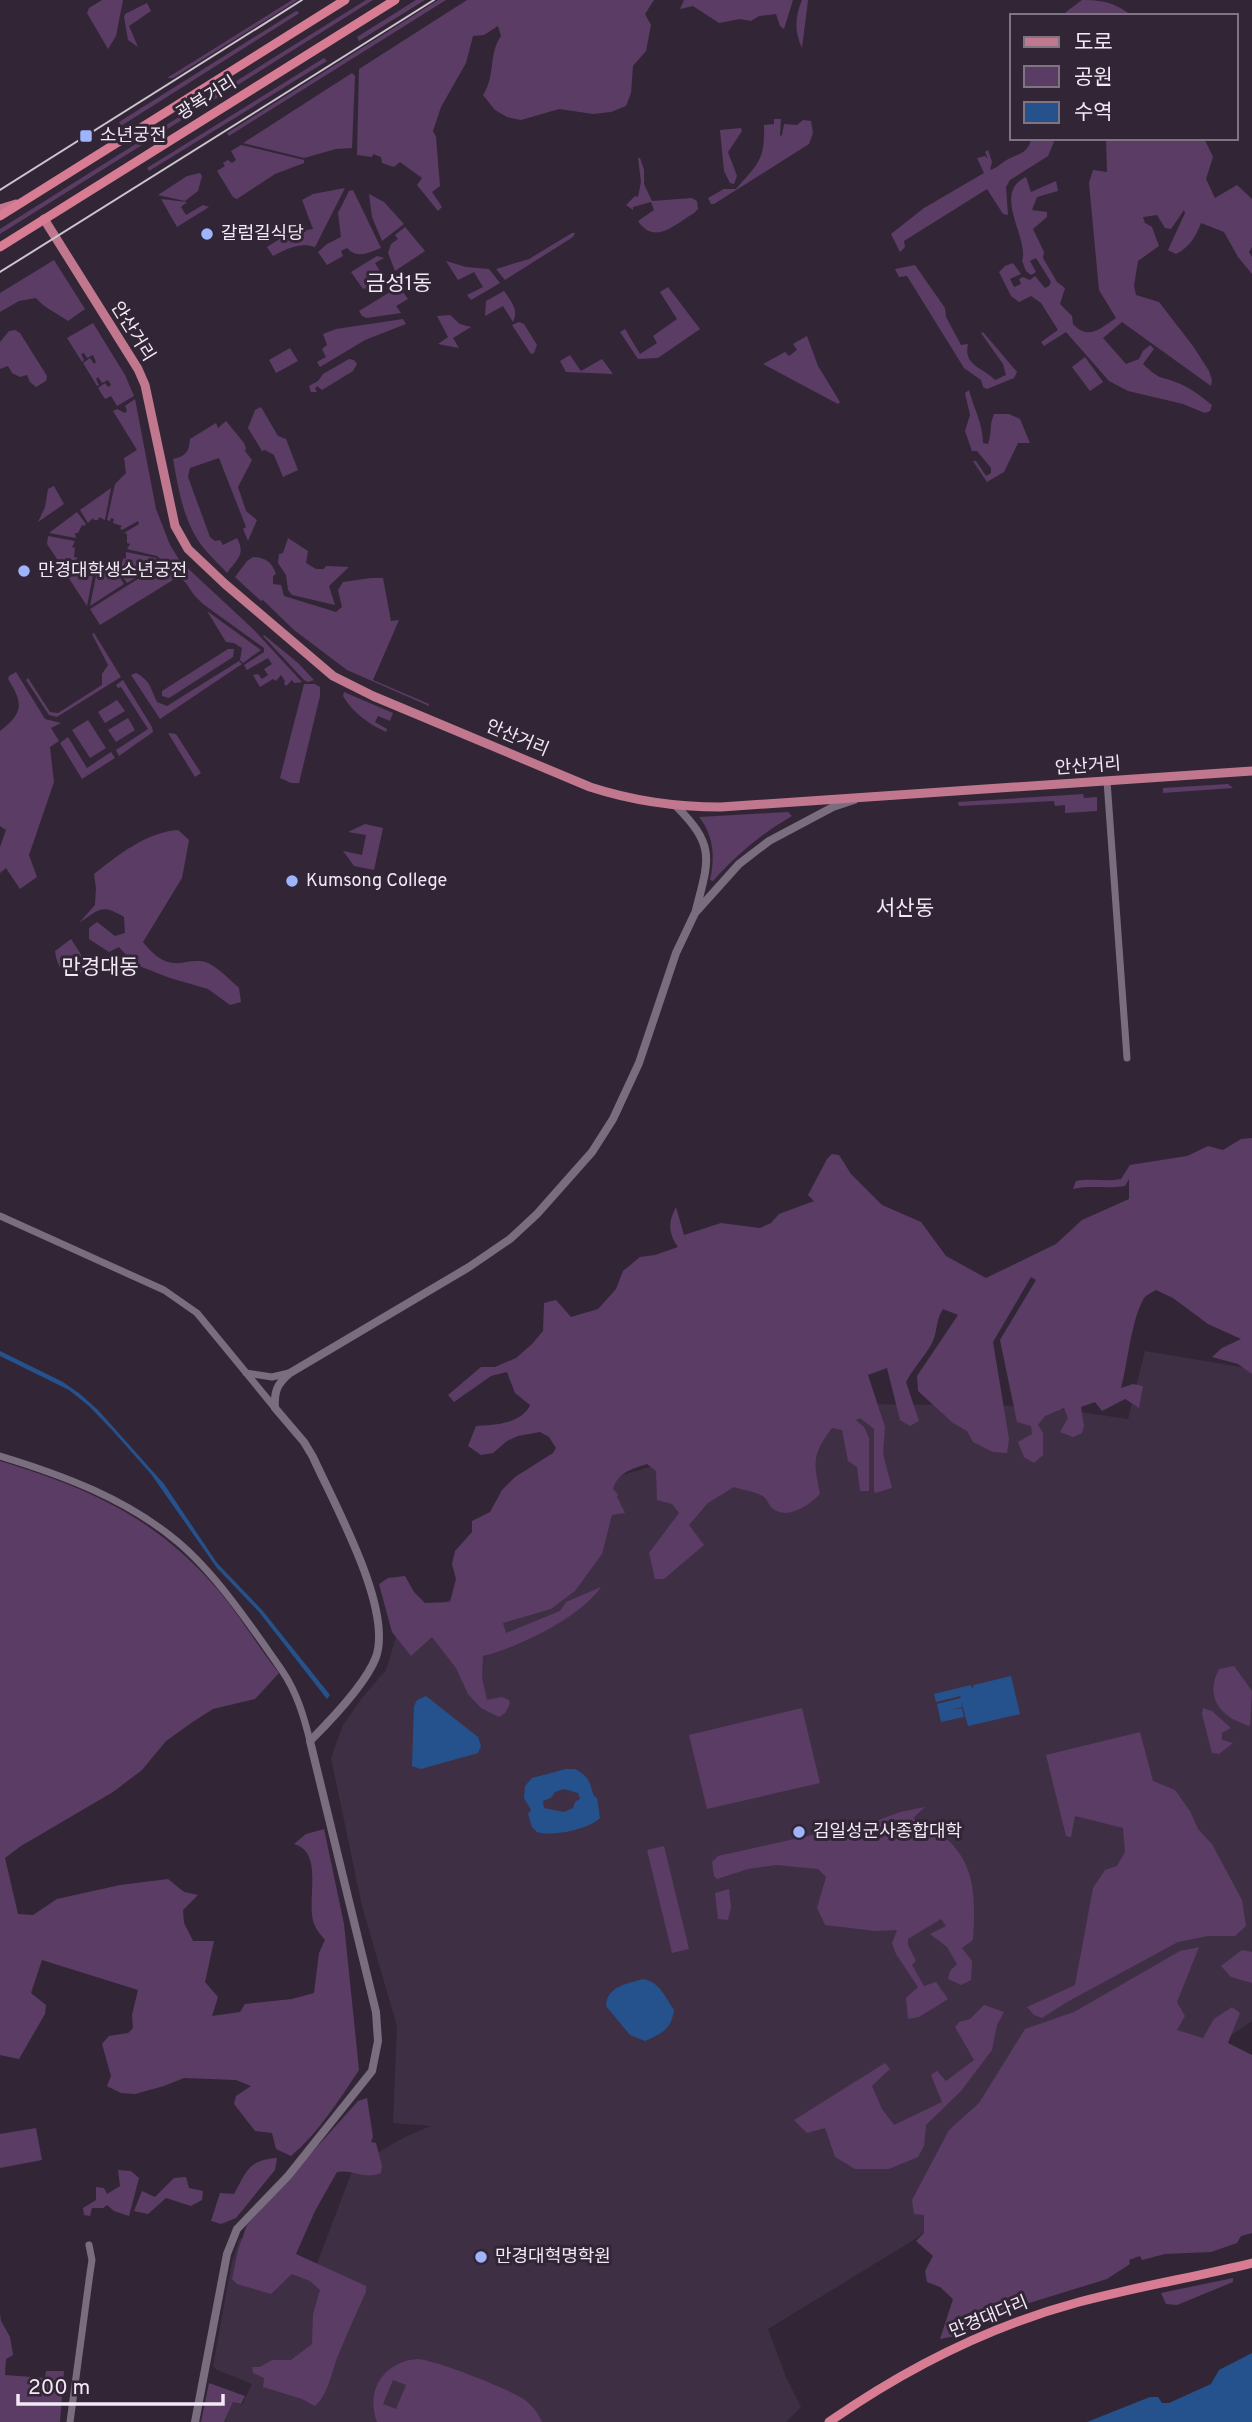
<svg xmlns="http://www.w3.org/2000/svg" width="1252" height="2422" font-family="Overpass,'Noto Sans KR',sans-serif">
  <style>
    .built { fill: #3f2f44 }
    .green { fill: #5b3c65; fill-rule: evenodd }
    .water { fill: #25528c; fill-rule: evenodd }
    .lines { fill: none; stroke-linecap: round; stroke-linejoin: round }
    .tertiary { stroke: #7b6d80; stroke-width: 7 }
    .secondary { stroke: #7b6d80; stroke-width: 8 }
    .primary { stroke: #c1788f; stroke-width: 9 }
    .trunk { stroke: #d87c94; stroke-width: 9 }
    .tram { stroke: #ccc3cf; stroke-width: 2 }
    .poi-dot { fill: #9eb4fd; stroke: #322636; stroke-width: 2.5 }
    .labels { text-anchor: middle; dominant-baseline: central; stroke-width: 6; stroke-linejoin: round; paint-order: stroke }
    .street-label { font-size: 18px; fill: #f1e9f4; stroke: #322636 }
    .poi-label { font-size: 18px; fill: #f1e9f4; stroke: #322636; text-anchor: start }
    .quarter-label { font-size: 21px; fill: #f1e9f4; stroke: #322636 }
  </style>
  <rect width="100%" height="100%" fill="#322636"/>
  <path class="built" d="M1145 1351 1252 1369V2021L1230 2036 1167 2060 912 2241 768 2329 786 2377 801 2407 786 2422H225L233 2402 242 2405 252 2384 217 2370 213 2366 232 2262 240 2238 315 2269 354 2166 407 2136 431 2126 393 2123 397 2026 362 1906 331 1758 343 1725 362 1698 386 1670 401 1621 463 1594 610 1479 858 1404 1039 1406 1128 1419Z"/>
  <path class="green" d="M102 0H123L116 36 108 49 87 13 89 8Z
    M292 0H298L173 78H167Z
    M366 0H373L0 234V229Z
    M416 0H425L359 41 357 37Z
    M438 0H446L229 136 227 133Z
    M467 0H654L645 14 651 25 646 51 633 66 631 93 626 106 611 112 593 114 559 109 521 120 507 117 495 110 483 95C496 75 488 55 501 36L498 26 484 35 473 36 466 63 441 107 433 131 436 137 440 186 432 192 442 207 438 211 417 185 422 178 400 162 394 167 382 163 381 157 373 154 372 157 357 155 359 69Z
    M684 0H793L784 29 780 26 776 14 759 16 751 21 740 19 719 23 693 6 680 9Z
    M802 0H808L802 48C794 31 795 17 802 0Z
    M1082 0C1103 0 1116 3 1132 16H1065L1066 12Z
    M147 3 151 11 129 26 138 47 128 40 124 17 125 14Z
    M296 11 299 12 298 14 121 126 119 122Z
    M324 58 327 61 149 171 147 168Z
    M352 73 355 76 352 148 336 149 304 158 243 143Z
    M774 119H781L780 136 782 135 784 124 797 125 803 120 811 121 813 133 809 144 714 204H711L708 198 724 189H736C758 163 765 161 764 125L774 124Z
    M741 128 742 131 728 152 737 176 734 184 730 183 724 171 720 130Z
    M1036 138H1051L1054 142 1048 156 1010 180 1006 187 1008 215 1003 214 987 189 904 241 905 247 900 252 891 234 924 208 984 173 977 158 985 156 988 159 985 152 988 150 992 162 990 170C997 168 999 165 1005 161 1016 154 1027 155 1031 140Z
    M1106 138H1204L1213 157 1206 179 1215 198 1237 185 1252 199V247L1249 252 1252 257V274L1238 257 1224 232 1201 223C1196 236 1190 247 1176 254L1168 250 1185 213 1184 210 1171 229 1165 228 1157 215 1143 217 1145 223 1152 227 1159 246 1138 261 1134 286 1136 295 1159 302 1193 346 1209 371 1212 380 1211 386 1122 322 1103 338 1126 364 1139 359 1143 351 1150 345 1154 349 1143 364C1161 381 1158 375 1178 383 1189 387 1202 397 1212 405L1210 411 1205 413 1183 404 1128 391 1109 381 1066 332 1044 346 1041 342 1058 330 1041 303 1031 296 1019 302 1011 296 999 272 1005 266 1013 263 1021 274 1010 279 1014 287 1021 284 1019 279 1023 277 1030 280 1035 276 1045 288 1049 286 1051 282 1036 258 1030 261 1036 272 1031 275 1026 271 1022 261C1030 239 991 193 1026 177L1031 192 1056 181 1058 191 1037 197 1032 210 1047 212V217L1033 229 1044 252 1043 258 1057 282 1065 288 1060 304 1072 316 1073 324C1088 341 1101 328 1116 318L1099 290 1089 183 1093 170 1107 172Z
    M241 145 304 160V163L275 174 237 199 233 197 217 171 225 166 223 163 228 160 232 163 236 160 231 151Z
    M638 158H640L644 170V184L652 201 692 198 697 201 698 209 694 213C675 224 655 246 638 221L654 210 651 202 633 207V210L626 205 635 196 638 197 641 182Z
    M200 173 202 176 198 191 185 201 158 195 187 176Z
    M345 188 315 247C299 242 287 249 273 256L267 247 289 233 313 229 302 200 313 194Z
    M353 190 381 248C368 253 357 259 347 248L341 251 343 256 327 265 318 252 327 244 341 237 338 213 349 191Z
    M369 194 384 202 404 224 382 241 372 217Z
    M161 199 187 202 181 207 186 215 203 205 209 207 177 227Z
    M405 227 425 251 395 271 388 253 391 244 398 239 395 235Z
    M572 233H575L573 237 505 280 496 269 529 259Z
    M377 256 384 258 375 263 385 279 382 281 383 284 368 293 365 288 363 289 351 272Z
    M54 260 85 309 68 321C57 313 44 308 36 298L19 301 0 312V293Z
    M446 261 466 267 489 269 500 283 471 300 467 295 483 287 474 272 458 280Z
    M915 265 945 308 946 317 961 345 968 344C963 366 983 367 995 380L1006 375 1003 364 981 333 983 332 1017 372 1014 378 987 389 983 387 981 380 964 368 907 276 899 277 895 269Z
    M668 287 700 329 658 358 638 359 620 332 625 329 640 354 657 343 653 336 677 319 660 292Z
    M397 290 403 292 408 299 396 306 401 313 367 318 362 316 359 311 390 292Z
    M504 291C511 301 519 310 513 322L503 306 485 316 486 301Z
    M450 315 460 324 471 327 453 338 459 348 438 344 448 337 437 316Z
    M403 319 406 324 365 340 320 367 317 362 326 357 322 349 327 345 323 334 336 329Z
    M519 322 524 324 537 345 534 353 531 354 512 325Z
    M93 323 125 375 134 396 117 406 111 396 105 399 98 388 105 383 108 387 111 385 108 380 102 383 98 377 96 379 99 385 97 386 83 363 90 358 94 364 96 362 93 355 87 358 84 353 81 354 84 360 82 362 67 338Z
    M15 330 20 333 47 376 46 381 36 387 30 382 27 375 20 377 12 373 8 366 0 369V342L9 331Z
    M807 336 818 366 840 402 838 404 763 364 785 352 789 356 797 350 793 344Z
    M290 348 298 361 276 373 269 360Z
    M570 355 581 371 602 359 613 374 566 372 560 361Z
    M1085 357 1103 382 1090 391 1072 367Z
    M349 359 354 360 357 364 353 371 322 390 317 386 315 389 317 392H311L309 386 318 381 323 374Z
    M969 390C974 409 983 424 983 443L988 444C992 433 989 426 994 414H1009L1020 419 1030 443H1018L1004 472 987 482 973 461H976L986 476 991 473V468L977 451H972L965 431 970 415 965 393Z
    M135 399 156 509 170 545 180 561 253 629 302 682 294 683 292 680 286 686 284 683 285 681 281 675 276 681 273 679 260 687 253 675 258 674 262 679 268 675 264 669 272 664 268 658 247 670 244 665 264 652V648L203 604 194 595 186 583 157 556 127 549 130 544 127 543V534L124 533 139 524 138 521 122 530 120 528 122 526 113 523 114 519 111 518 110 521 107 520 115 484 126 473 124 458 137 450 113 411 117 409 125 413 127 411 125 406Z
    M261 407 278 436 286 439 298 470 283 477 274 455 265 450 262 451 248 428 255 410Z
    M226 421 244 443 246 448 245 451 252 460 238 487 246 511 257 520 248 541 243 529 246 527 219 458 190 468 188 477 210 537 215 541 220 540 223 545 237 538C246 555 237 559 227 573 221 566 214 560 208 553 184 527 179 492 173 459 186 456 189 452 190 439L216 423 218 428Z
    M54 486 64 504 38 522 45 507 48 489Z
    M111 488 105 520 99 517 98 520H94L93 518 88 523 80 510Z
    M77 512 86 524 84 526 82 525 78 533H75L76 538 49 533Z
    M48 536 75 541 72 547 75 548 74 557 78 558 63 568 47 544Z
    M288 538 308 551 306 563 316 569H324L326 566 349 567 329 586 335 605 292 595 288 590 286 575 278 563 279 554 283 553Z
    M126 552 156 558 160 563 127 583 116 567 118 565 120 566 124 558 126 559Z
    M253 557C266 558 272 562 276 574L273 576V584L281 585 284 596 336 612 342 607 338 590 343 582 371 578H383L391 621 399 620 373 680 429 704V706L347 670 294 630 263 600 261 601 235 577 247 561Z
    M80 560 82 563 80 565 88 568 86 571 89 572 91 569 94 570 87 606 64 571Z
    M162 564 177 580H173L100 625 90 609Z
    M114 568 124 584 90 606 97 571H100V574L108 570 109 573Z
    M207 611 261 650 243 663 240 660 242 648 234 643 226 642Z
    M94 633 121 677 57 717 49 715 26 680 28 678 50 712 58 713 102 685V674L108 665 92 634Z
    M264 635 298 663 314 680 308 682 304 680 263 636Z
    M228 649H234L233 657 169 698 162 696V691Z
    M239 661 242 664 160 719 131 675 136 673C150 680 151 689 157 702L167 706Z
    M16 672 45 719 61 723 51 728 59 741 50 747 54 782 29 855 37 877 20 889 6 868 0 873V847L6 830 0 826V731C23 713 24 704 8 679L9 676Z
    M123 680 152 727 153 732 119 756 116 750 148 729 121 687 118 688 116 685Z
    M304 684H315L320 687V696L299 783H291L280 778Z
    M344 692 393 713 390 721 378 716 375 722 387 729 386 732C369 724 353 713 343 696Z
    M117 700 125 711 105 723 98 712Z
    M128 718 135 730 116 742 108 730Z
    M88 720 106 748 90 758 72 730Z
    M168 733 176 734 201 773 195 777Z
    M68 737 87 768 111 752 115 758 82 779 60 743Z
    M1228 784 1233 788 1163 793V788Z
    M1083 794 1084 798 1097 797V811L1065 813V805L1055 806 1054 801 959 806 958 802Z
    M788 812 792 816C761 834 736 855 713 881L710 880C715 858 714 835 699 817Z
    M365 824 383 828 374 870 354 866 343 851 362 855 366 835 348 832Z
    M178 830 189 840 182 878 143 942C154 956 166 967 186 962 193 961 201 960 208 963 219 968 230 980 239 988L241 1002 230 1005 208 989 170 978 134 964 119 947 109 952 89 939V928L97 922 115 936 125 933 124 917C101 903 99 910 79 923L95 905 96 888 94 874C118 855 147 832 178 830Z
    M71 939 85 961 80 975 70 979C61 972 56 962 55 951Z
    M1252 1138V1374L1238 1364 1212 1357 1222 1348 1241 1339 1208 1324 1173 1298 1156 1290C1151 1293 1145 1295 1143 1300 1131 1322 1128 1362 1121 1388L1133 1384 1143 1386 1139 1408 1125 1399 1102 1411 1095 1402 1081 1407 1084 1426 1082 1433 1073 1437 1060 1432 1068 1418 1064 1408 1045 1416 1038 1425 1043 1433V1455L1034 1463 1024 1457 1018 1442 1032 1434 1031 1426 1017 1422 1000 1340 1036 1280 1031 1277 993 1342 1009 1439 1007 1453 993 1452 973 1442 967 1431 953 1423 918 1391 917 1376 958 1315 943 1309C935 1321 938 1333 931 1345 923 1358 913 1369 906 1382L919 1421 910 1426 900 1420 887 1368 868 1375 885 1427 883 1454 892 1488 875 1493 874 1491V1429L860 1418 856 1420 864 1427 869 1438V1491H860L857 1467 848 1461 842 1430 832 1428C811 1456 814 1462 820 1494 809 1505 786 1522 771 1507 767 1502 767 1498 761 1495 753 1491 742 1490 734 1487L708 1503 689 1525 704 1545 664 1579H655L649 1553 679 1513 672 1504 657 1500 656 1471 647 1464C632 1469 618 1472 613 1489L618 1494 617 1497 625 1513 612 1515 602 1554 575 1591 551 1609 503 1623 506 1633 560 1611 566 1602 601 1587C581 1617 517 1648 483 1656L482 1677 487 1700 502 1697 509 1700 510 1704 505 1713 499 1717 481 1708 468 1694 456 1668 432 1637 411 1656 392 1632 379 1584 388 1578 405 1576 414 1592 425 1603 450 1602 456 1579 452 1564 455 1551 472 1532V1521L490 1512 502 1490 515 1477 553 1453 556 1448 549 1437 540 1432 518 1436 507 1441 493 1453 481 1455 468 1446 476 1426C493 1425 522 1424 530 1405L515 1393 507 1372 491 1376 454 1402 448 1395 481 1367H495L516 1358 532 1344 543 1331 544 1303 556 1300 571 1317 598 1309 616 1289 623 1271 640 1257 655 1255 678 1247C668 1233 668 1222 676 1207L684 1235 721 1223 760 1228 771 1223 779 1214 814 1201 808 1195 827 1159 832 1154 839 1155 851 1174 882 1205 921 1222 946 1256 986 1278 1056 1244 1082 1220 1129 1199V1179L1125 1186C1107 1189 1091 1185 1073 1189L1076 1181C1092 1178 1106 1182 1121 1179L1130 1165 1187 1156 1208 1146 1223 1150 1241 1139Z
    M0 1461C91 1489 155 1517 219 1591 241 1617 258 1647 279 1673L255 1699 213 1709 194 1721 166 1741 142 1770 113 1792 21 1846 5 1858 18 1914 33 1915 57 1899 120 1885 168 1879 184 1892 198 1895 183 1910 184 1923 193 1941H214L205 1982 218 1997 212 2016 240 2012 245 2004 292 1999 314 1993 319 1953 325 1940C322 1936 317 1931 315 1926 304 1904 326 1853 294 1844L306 1834 324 1829 344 1924 359 2070C339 2100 319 2132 291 2156L276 2149 272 2133 255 2131 234 2104 236 2096 251 2086 236 2080 184 2078 164 2086 135 2094 121 2093 107 2086 111 2076 102 2044 109 2036 128 2033 133 2028 132 2015 138 1990 42 1960 31 1993 46 2005 45 2014 19 2059 0 2055Z
    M1234 1666 1252 1691 1250 1726C1221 1718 1204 1698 1219 1669Z
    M802 1708 820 1783 707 1809 689 1735Z
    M1203 1708 1212 1711 1231 1728 1222 1733V1740L1233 1743 1219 1754 1212 1753 1202 1714Z
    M1140 1732 1153 1781 1175 1790 1190 1811 1198 1829 1212 1844 1242 1900 1246 1926 1235 1936H1208L1178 1942 1067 2002 1042 2018 1034 2015 1027 2007 1075 1985 1093 1888 1105 1870 1117 1866 1125 1852 1123 1828 1075 1816 1071 1837 1066 1836 1046 1755Z
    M925 1807 913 1818C919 1823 924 1828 930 1832 936 1835 945 1837 950 1842 977 1869 975 1904 973 1940L962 1948 972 1961 971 1980 961 1985 948 1979 950 1971 957 1964 947 1947 930 1934 946 1926 941 1919 908 1939V1945L916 1961 912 1965 924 1986 936 1982 948 1999 919 2017 908 2019 906 1998 918 1987 896 1954 892 1943 897 1930 875 1931 825 1925 817 1908 826 1877 818 1869 776 1865 748 1869 717 1879 714 1876 712 1862 718 1856 879 1820 900 1812Z
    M664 1846 689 1949 672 1953 647 1850Z
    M729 1889 731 1907 728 1920 718 1919 715 1893Z
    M1199 1947 1177 2002 1185 2016 1177 2030 1203 2038 1214 2019 1232 2007 1240 2013 1228 2043 1252 2055V2233L1241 2236 1237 2243 1211 2252 1165 2254 1142 2260 1140 2256 1129 2260 1130 2264 1107 2279 1026 2304 955 2336 940 2339 953 2299 940 2287 927 2282 925 2271 933 2256 916 2241 924 2233V2215L914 2214 912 2200 949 2130 979 2103 1025 2029 1074 2012 1180 1951Z
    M1242 1950 1252 1952V1983L1231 1977 1221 1966Z
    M984 2005 1004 2012 997 2025 992 2050 961 2091 926 2125 924 2146 918 2157 889 2169H855L835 2157 825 2128 807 2133 794 2120 885 2063 890 2069 872 2086 882 2109 894 2125 942 2102 931 2075 937 2071 946 2081 974 2060 955 2027 959 2022 970 2019Z
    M367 2098 373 2137 371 2142 376 2143 382 2166 381 2173C365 2180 354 2169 337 2172L315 2211 296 2254 366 2286V2292C356 2314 346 2336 337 2358 331 2374 328 2395 315 2406L302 2399 263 2387 264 2378 253 2373 252 2367H260L272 2360H291L312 2344 313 2314 320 2290 310 2281 292 2274 271 2294 237 2284 232 2279 238 2250 247 2225 358 2101Z
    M36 2128 42 2160 0 2168V2134Z
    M277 2158 275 2170 236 2218 221 2224 211 2221 220 2193 234 2194C247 2171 248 2160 277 2158Z
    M118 2170 131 2171 139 2178 129 2216 114 2211 107 2205 103 2208H92L90 2216 84 2215 83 2208 96 2200V2187L104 2188 107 2194 120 2186Z
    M186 2177 189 2188 203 2191 202 2200 191 2206 166 2198 148 2214 134 2211 142 2191 155 2197 174 2178Z
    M1233 2278V2282L1177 2305 1166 2304 1161 2293Z
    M0 2314 1 2321 10 2337 13 2355 6 2359 5 2375 45 2378 46 2371H64L60 2422H0Z
    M417 2359C436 2360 509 2389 525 2400 533 2406 538 2413 542 2422H377C365 2390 384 2362 417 2359ZM393 2380 406 2385 396 2409 383 2404Z
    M209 2383 245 2396 241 2404 233 2402 224 2422H201Z"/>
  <path class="water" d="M0 1351 63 1382 80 1394 98 1410 164 1484 217 1563 262 1610 330 1695 327 1699 259 1612 217 1568 151 1474 113 1431 89 1406 69 1390 0 1356Z
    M1011 1676 1020 1714 968 1726 961 1701 962 1707 951 1710 962 1708 964 1717 941 1722 937 1704 961 1698 960 1696 936 1702 934 1694 971 1685 972 1689 974 1685Z
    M426 1696 478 1737 481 1746 478 1753 421 1769 412 1766 414 1706 417 1700Z
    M566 1769H575C590 1777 589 1782 594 1796L597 1798 600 1818C589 1829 553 1837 537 1832L532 1827 528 1814 531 1810 524 1798 525 1786 532 1778ZM564 1789 578 1793 580 1799 575 1802 573 1808 564 1812 544 1808 543 1801 551 1798 555 1792Z
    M643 1979C660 1982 665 1997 674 2010 671 2030 662 2033 645 2041L630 2035 606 2006C607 1986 627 1984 643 1979Z
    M1252 2353V2422H1087L1150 2397H1158L1162 2403H1169L1211 2384 1219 2370Z"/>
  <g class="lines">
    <path class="tertiary" d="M1107 781 1127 1058
      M0 1216 164 1290 197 1313 275 1408
      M246 1373 272 1377 289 1373
      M0 1456C63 1475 127 1499 178 1542 218 1576 253 1629 283 1672 297 1693 304 1717 310 1741
      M70 2422 90 2273 92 2260 89 2245"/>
    <path class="secondary" d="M676 806C716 846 709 859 696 910
      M195 2422 227 2254 237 2229 288 2176 372 2071 378 2041 376 2012 310 1741C330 1721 366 1684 376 1657 393 1608 334 1504 313 1457L304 1442 275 1408C274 1391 277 1384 290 1373L469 1267 510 1239 537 1214 592 1152 613 1119 639 1063 676 953 695 913 739 864 769 841 833 807 854 800"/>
    <path class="primary" d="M0 209 16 204
      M44 219 138 369 145 385 175 526 188 549 225 584 333 676 373 696 590 787C633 801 676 807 721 807L1252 771"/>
    <path class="trunk" d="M0 216 345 0
      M0 247 395 0
      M829 2422C905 2369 990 2326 1079 2302 1136 2287 1195 2277 1252 2263"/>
    <path class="tram" d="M0 190 302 0
      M0 272 434 0"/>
  </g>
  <g class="poi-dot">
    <rect x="79" y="129" width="14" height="14" rx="3.5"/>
    <circle cx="207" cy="234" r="7"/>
    <circle cx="24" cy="571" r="7"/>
    <circle cx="292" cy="881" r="7"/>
    <circle cx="799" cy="1832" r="7"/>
    <circle cx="481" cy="2257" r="7"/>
  </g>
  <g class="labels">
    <g class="street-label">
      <text transform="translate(207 99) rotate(-32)">광복거리</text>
      <text transform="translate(132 332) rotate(58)">안산거리</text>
      <text transform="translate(517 739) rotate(23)">안산거리</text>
      <text transform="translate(1088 767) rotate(-4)">안산거리</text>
      <text transform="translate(989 2318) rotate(-22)">만경대다리</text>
    </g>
    <g class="poi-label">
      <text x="100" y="136">소년궁전</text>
      <text x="221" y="234">갈럼길식당</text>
      <text x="38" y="571">만경대학생소년궁전</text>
      <text x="306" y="881">Kumsong College</text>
      <text x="813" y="1832">김일성군사종합대학</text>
      <text x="495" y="2257">만경대혁명학원</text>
    </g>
    <g class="quarter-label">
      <text x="399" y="284">금성1동</text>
      <text x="905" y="909">서산동</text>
      <text x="100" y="968">만경대동</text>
    </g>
  </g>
  <rect x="1010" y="14" width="228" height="126" fill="#322636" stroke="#7e7482" stroke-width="2"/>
  <rect x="1024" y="37" width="35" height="10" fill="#c1788f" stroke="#7e7482" stroke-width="2"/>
  <text x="1074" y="49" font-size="21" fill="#f1e9f4">도로</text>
  <rect x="1024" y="66" width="35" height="21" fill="#5b3c65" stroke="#7e7482" stroke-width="2"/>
  <text x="1074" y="84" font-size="21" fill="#f1e9f4">공원</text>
  <rect x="1024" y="102" width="35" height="21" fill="#25528c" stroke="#7e7482" stroke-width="2"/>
  <text x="1074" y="119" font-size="21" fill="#f1e9f4">수역</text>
  <path d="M18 2394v10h205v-10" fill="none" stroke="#f1e9f4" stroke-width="3.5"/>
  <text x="28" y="2394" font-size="21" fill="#f1e9f4" stroke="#322636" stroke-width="5" paint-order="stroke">200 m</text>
</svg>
